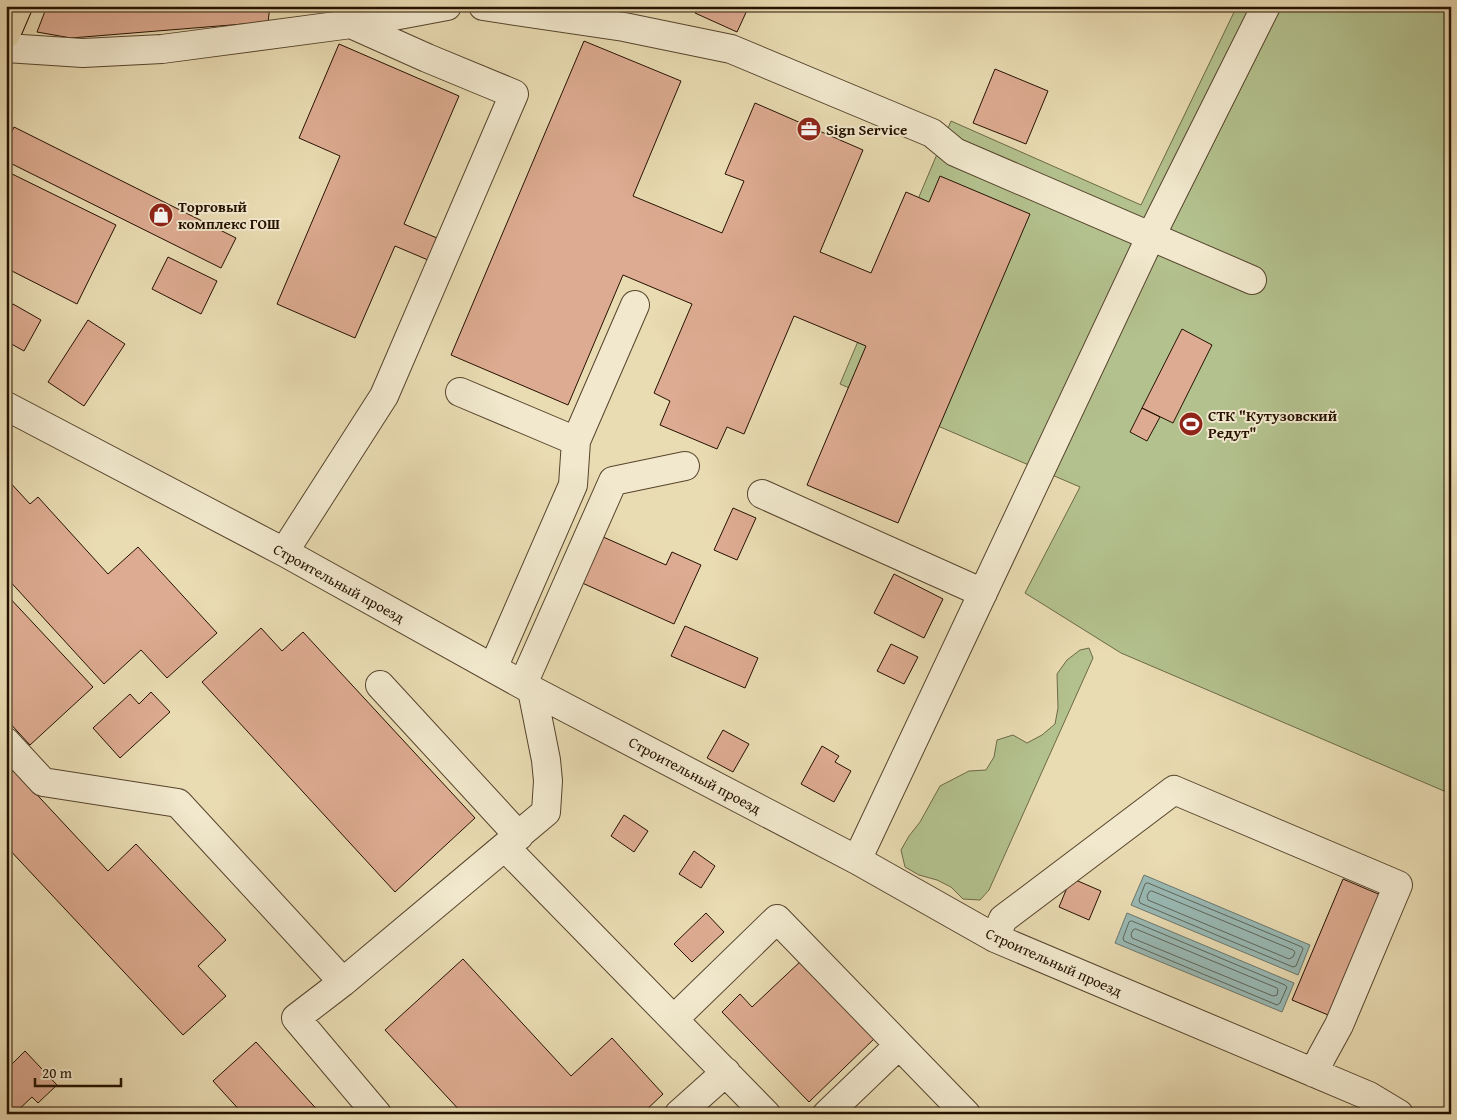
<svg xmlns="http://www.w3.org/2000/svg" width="1457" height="1120" font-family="'Gentium Book Plus',serif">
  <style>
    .green { fill: #b3c18e; stroke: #6c6947 }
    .water { fill: #99b9b4; stroke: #6b766c }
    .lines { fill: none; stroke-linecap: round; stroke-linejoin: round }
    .shore { stroke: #5f655a; stroke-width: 1 }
    .building { fill: #ddab91; stroke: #251100 }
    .minor-casing { stroke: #56442c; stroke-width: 30 }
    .major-casing { stroke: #251100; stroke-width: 30 }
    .minor { stroke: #f1e8cd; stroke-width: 28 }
    .major { stroke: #e9dbb2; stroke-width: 28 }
    .labels { text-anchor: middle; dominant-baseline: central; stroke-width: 4; stroke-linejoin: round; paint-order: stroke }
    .poi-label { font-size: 15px; font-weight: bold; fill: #251100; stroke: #f1e8cd; text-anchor: start }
    .street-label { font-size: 15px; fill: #251100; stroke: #f1e8cd }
  </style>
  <rect width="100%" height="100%" fill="#e9dbb2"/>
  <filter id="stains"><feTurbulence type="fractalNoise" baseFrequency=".004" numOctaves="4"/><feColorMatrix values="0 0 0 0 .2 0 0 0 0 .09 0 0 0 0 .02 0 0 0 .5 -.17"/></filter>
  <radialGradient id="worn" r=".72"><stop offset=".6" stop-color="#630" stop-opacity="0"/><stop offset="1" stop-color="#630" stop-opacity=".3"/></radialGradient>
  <path class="green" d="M1237 6H1451V794L1121 653 1025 593 1080 487 840 384 951 121 1141 205Z
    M1089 648 1093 658 989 890 980 900 963 899 951 887 937 880 919 875 905 867 901 850 909 836 920 822 940 786 969 771 986 770 994 757 997 740 1013 735 1027 743 1042 735 1055 724 1058 708 1057 674 1067 660 1080 650Z"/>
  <path class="water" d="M1144 875 1310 945 1298 975 1131 905Z
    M1127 913 1294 983 1282 1012 1115 943Z"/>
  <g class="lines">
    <path class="shore" d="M1148 883 1302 947 1303 949 1296 966 1293 967 1140 903 1139 900 1145 884Z
      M1152 891 1293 950 1295 952 1293 957 1289 959 1148 900 1147 896 1149 892Z
      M1132 921 1285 985 1287 987 1280 1003 1277 1005 1124 941 1123 938 1129 922Z
      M1136 929 1277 988 1278 990 1277 995 1273 996 1132 938 1131 934 1133 930Z"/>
  </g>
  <path class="building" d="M47 6H270L268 22 71 38 37 32Z
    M698 6H749L737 32 695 13Z
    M584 41 681 81 633 196 722 233 744 181 725 174 755 103 863 150 820 252 871 273 906 192 929 202 940 176 1030 214 898 523 807 485 866 346 794 316 744 434 727 427 717 449 660 425 670 401 654 393 692 304 623 275 568 405 451 355Z
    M339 44 459 96 404 224 437 238 428 260 395 246 355 338 277 304 340 156 299 138Z
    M995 69 1048 91 1026 144 973 123Z
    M14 127 236 238 221 268 6 161V143Z
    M6 171 116 225 77 304 6 268Z
    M168 257 217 281 201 314 152 289Z
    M13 304 41 320 24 351 6 341V316Z
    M88 320 125 344 84 406 48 382Z
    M1182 329 1212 345 1173 423 1142 408Z
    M1142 408 1160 417 1147 441 1130 432Z
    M6 478 30 504 38 497 108 574 138 547 217 633 167 678 141 650 104 684 6 577Z
    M733 508 756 518 737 560 714 550Z
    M601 536 666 565 672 552 701 565 674 624 580 582Z
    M894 574 943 599 924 638 874 613Z
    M6 594 93 687 30 745 6 719Z
    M685 626 758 658 745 688 671 656Z
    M261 628 282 651 303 632 475 818 395 892 202 682Z
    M891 644 918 657 904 684 877 671Z
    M151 692 170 712 120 758 93 728 130 694 139 704Z
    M723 730 749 744 733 772 707 758Z
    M822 746 839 756 835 762 851 771 834 802 801 784Z
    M14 770 108 871 136 844 226 940 198 966 226 996 183 1035 6 846V777Z
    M624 815 648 831 634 852 611 836Z
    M694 851 715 866 701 888 679 874Z
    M1071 878 1101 891 1089 920 1059 907Z
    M1343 879 1383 896 1333 1017 1292 1000Z
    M706 913 724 932 692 962 674 944Z
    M463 959 571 1076 612 1038 663 1094 642 1114H463L385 1030Z
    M802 960 876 1037 809 1102 722 1012 740 994 752 1007Z
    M256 1042 321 1114H243L213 1081Z
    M25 1051 57 1085 38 1103 32 1097 14 1114H7L6 1070Z"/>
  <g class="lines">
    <defs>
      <path id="minor" d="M483 6 624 27 731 49 932 133 955 152 1252 280
        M351 24 447 6
        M6 48 83 53 162 49 351 24 427 58 514 94 384 396 284 552
        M460 392 576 441
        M6 406 284 552 532 690 857 860 995 938 1369 1096 1399 1114
        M762 494 983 593
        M493 668 573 485 576 441 635 305
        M523 684 613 481 685 466
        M380 685 519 836
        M6 742 43 782 178 803 343 982 546 812 548 781 546 760 532 690
        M505 847 766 1114
        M857 860 1150 238 1266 6
        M995 938 1003 919 1174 790 1398 885 1339 1025 1322 1056 1314 1073
        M343 982 296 1018 377 1114
        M674 1019 777 919 966 1114
        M679 1114 726 1072
        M827 1114 899 1045"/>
      <path id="major" d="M6 34 18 6"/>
    </defs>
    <use href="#minor" class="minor-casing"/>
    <use href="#major" class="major-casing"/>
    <use href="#minor" class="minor"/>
    <use href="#major" class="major"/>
  </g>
  <defs>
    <symbol id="office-disc" viewBox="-11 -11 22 22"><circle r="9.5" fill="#8f2418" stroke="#f1e8cd"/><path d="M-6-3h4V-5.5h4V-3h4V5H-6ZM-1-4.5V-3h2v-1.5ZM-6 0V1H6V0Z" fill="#fff"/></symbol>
    <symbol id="shop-disc" viewBox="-11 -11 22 22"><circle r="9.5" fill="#8f2418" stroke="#f1e8cd"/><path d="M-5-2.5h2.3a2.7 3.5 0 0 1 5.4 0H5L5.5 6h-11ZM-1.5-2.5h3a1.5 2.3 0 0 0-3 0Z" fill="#fff"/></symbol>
    <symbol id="stadium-disc" viewBox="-11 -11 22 22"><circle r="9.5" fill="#8f2418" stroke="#f1e8cd"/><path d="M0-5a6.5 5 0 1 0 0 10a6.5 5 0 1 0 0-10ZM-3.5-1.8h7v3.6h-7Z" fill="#fff"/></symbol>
  </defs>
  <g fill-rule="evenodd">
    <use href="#office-disc" x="795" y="115" width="28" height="28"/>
    <use href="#shop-disc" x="147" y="201" width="28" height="28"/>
    <use href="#stadium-disc" x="1177" y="410" width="28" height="28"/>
  </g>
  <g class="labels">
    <g class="poi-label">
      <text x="826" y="129">Sign Service</text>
      <text x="178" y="206">Торговый<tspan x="178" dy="17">комплекс ГОШ</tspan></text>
      <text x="1208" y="415">СТК "Кутузовский<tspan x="1208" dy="17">Редут"</tspan></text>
    </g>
    <g class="street-label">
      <text transform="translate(339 583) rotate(29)">Строительный проезд</text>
      <text transform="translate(695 775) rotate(28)">Строительный проезд</text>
      <text transform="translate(1054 962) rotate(24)">Строительный проезд</text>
    </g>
  </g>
  <rect width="1457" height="1120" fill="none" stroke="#e9dbb2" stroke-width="25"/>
  <rect x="8" y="8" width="1442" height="1105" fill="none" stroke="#251100" stroke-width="2.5"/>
  <rect x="12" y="12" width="1432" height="1095" fill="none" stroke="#251100"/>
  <path d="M35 1078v8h86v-8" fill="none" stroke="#251100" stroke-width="2.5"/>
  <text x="42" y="1078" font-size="15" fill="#251100" stroke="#f1e8cd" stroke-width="4" paint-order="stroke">20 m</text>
  <rect width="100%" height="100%" filter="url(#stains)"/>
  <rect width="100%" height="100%" fill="url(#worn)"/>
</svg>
